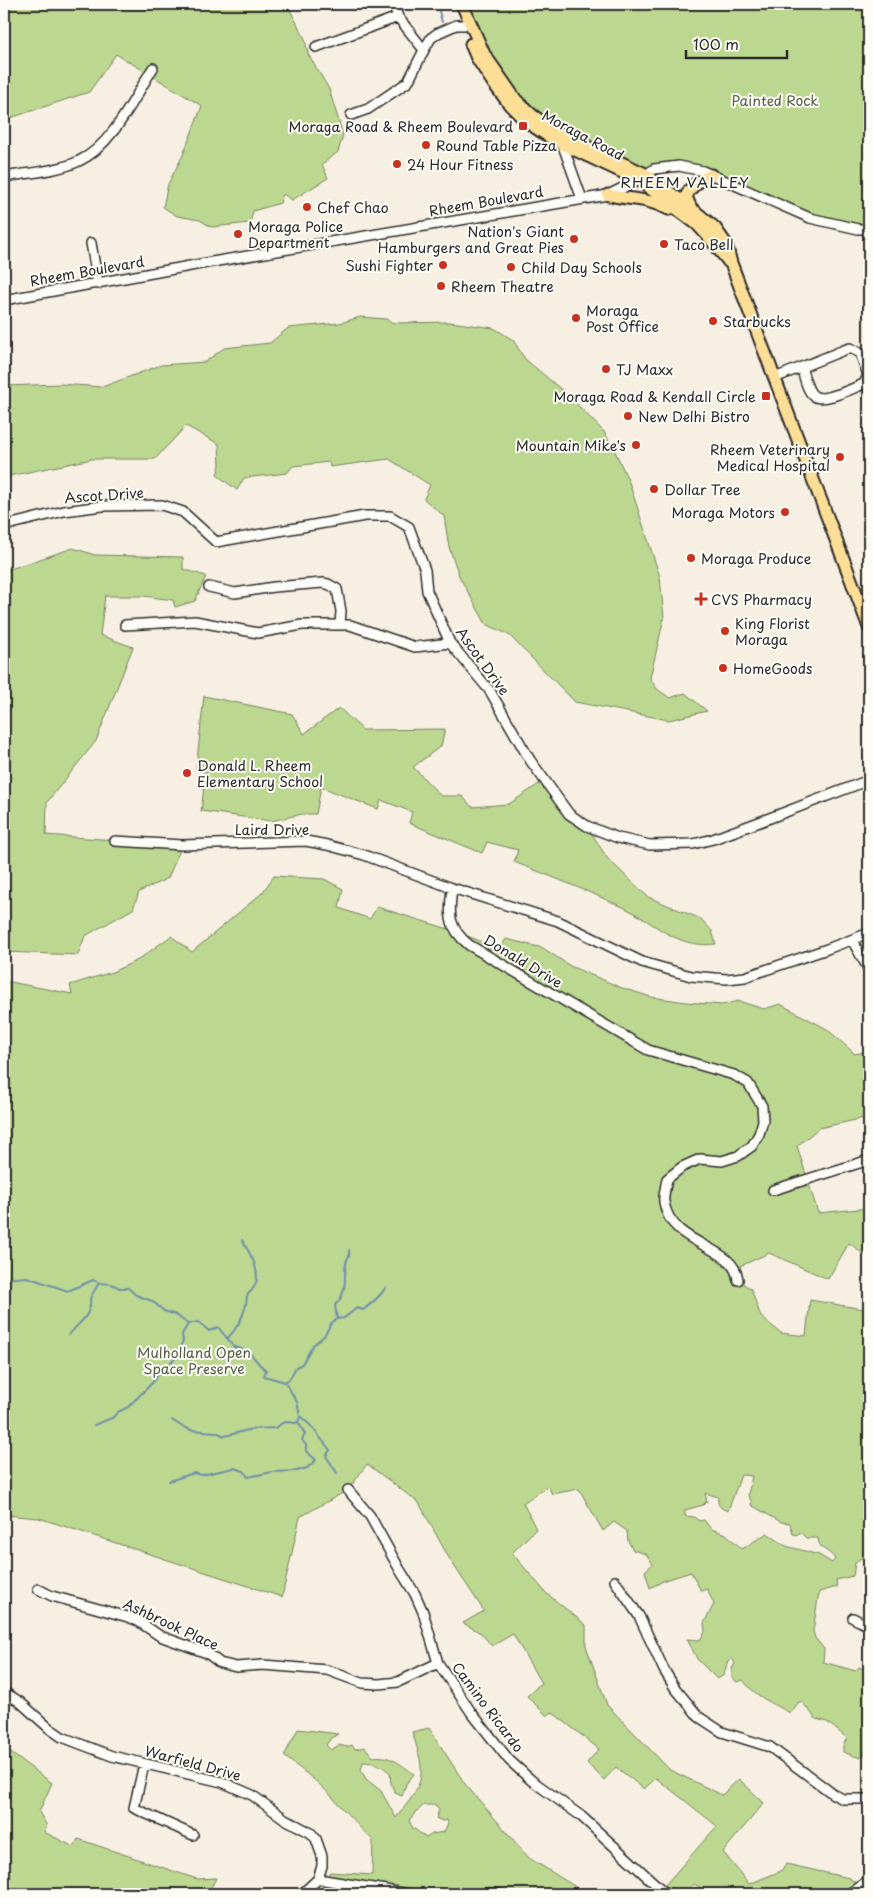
<svg xmlns="http://www.w3.org/2000/svg" width="873" height="1898" font-family="'Playpen Sans',sans-serif">
  <style>
    .green { fill: #bcd890; stroke: #74825e; fill-rule: evenodd }
    .lines { fill: none; stroke-linecap: round; stroke-linejoin: round }
    .stream { stroke: #718fa9; stroke-width: 2 }
    .minor-casing { stroke: #2b2b2b; stroke-width: 12 }
    .major-casing { stroke: #2b2b2b; stroke-width: 15 }
    .minor { stroke: #fdfcf7; stroke-width: 9 }
    .major { stroke: #fcde96; stroke-width: 11 }
    .poi-dot { fill: #c8321e; stroke: #fdfcf7; stroke-width: 2 }
    .labels { text-anchor: middle; dominant-baseline: central; stroke-width: 4; stroke-linejoin: round; paint-order: stroke }
    .park-label { font-size: 14px; fill: #565f49; stroke: #fdfcf7 }
    .poi-label { font-size: 14px; fill: #2b2b2b; stroke: #fdfcf7; text-anchor: start }
    .street-label { font-size: 14px; fill: #2b2b2b; stroke: #fdfcf7 }
    .neighbourhood-label { font-size: 15px; letter-spacing: 1px; fill: #2b2b2b; stroke: #fdfcf7 }
  </style>
  <rect width="100%" height="100%" fill="#f8efe3"/>
  <filter id="ink" filterUnits="userSpaceOnUse"><feTurbulence type="fractalNoise" baseFrequency=".02" numOctaves="2"/><feDisplacementMap in="SourceGraphic" scale="10" xChannelSelector="R" yChannelSelector="G"/><feConvolveMatrix kernelMatrix="1 2 1 2 8 2 1 2 1" color-interpolation-filters="sRGB"/></filter>
  <g filter="url(#ink)">
    <path class="green" d="M4 4H287L305 39 308 54 329 89 343 135 338 152 322 164 328 178 292 200 283 194 280 203 253 211 250 223 211 227 200 220 177 216 163 207 168 184 183 155 202 106 116 54 89 92 4 120Z
      M462 4H869V229L810 218 689 168 645 174 558 133 514 98Z
      M360 317 386 319 394 323 450 322 494 328 513 340 525 359 570 397 604 432 614 449 629 482 660 577 664 618 650 678 657 689 670 698 685 693 707 711 669 720 575 702 509 635 486 624 460 578 449 547 444 516 424 499 430 485 389 459 330 467 329 462 293 466 287 473 244 478 237 490 217 475 220 465 219 444 186 426 155 459H92L4 477V386L61 384 102 387 161 365 205 362 224 348 270 343 288 328 340 323Z
      M73 548 95 555 183 557V569L206 576 195 601 175 607 173 600 144 596H105L100 635 133 647 96 741 47 802 46 835 182 845 168 878 139 892 133 909 85 936 78 955 5 952V981L72 994 70 985 112 972 138 960 171 936 192 952 262 893 274 876 324 879 343 889 339 908 370 919 377 907 455 931 500 949 506 939 543 948 570 966 622 988 651 997 686 1002 722 1005 738 1001 764 1009 780 1004 827 1029 855 1054 869 1051V1117L819 1128 797 1146 818 1213 869 1208V1258L849 1243 828 1279 769 1253 734 1269 738 1280 751 1289 761 1317 781 1333 806 1336 810 1300 869 1310V1563L861 1558 855 1563 853 1576 836 1580 837 1587 819 1592 813 1631 815 1638 824 1649 823 1662 856 1671 859 1667 869 1671V1750L860 1758 843 1752V1745L847 1738 827 1722 816 1719 802 1702H799L790 1713C771 1702 757 1698 743 1680L737 1682 732 1678V1669L735 1663 732 1658 727 1663 724 1675 717 1679 697 1659 687 1639 700 1640 705 1632 704 1623 714 1604 707 1589 701 1591 691 1572 665 1580 650 1588 645 1571 653 1564 646 1554 633 1550 628 1541 627 1531 614 1522 603 1531 579 1489 552 1494 548 1486 523 1503 536 1529 512 1553 546 1593 586 1625V1646L607 1705 670 1770 722 1795 739 1779 764 1803 723 1852 749 1884 781 1871 786 1864 849 1878 861 1886 849 1894H804C790 1881 734 1898 712 1894 706 1892 700 1887 694 1884L687 1891 689 1894H676L665 1885 717 1826 656 1778 644 1789 616 1767 604 1780 587 1763 599 1749 552 1712 547 1716 527 1696 541 1683 513 1634 492 1646 481 1633 463 1623 484 1611 449 1558 419 1503 367 1464 348 1490 300 1517 282 1597 39 1518 4 1515V663L8 657 4 642V575L7 570ZM741 1475 752 1476 748 1495 752 1502 751 1505 781 1522 790 1523 793 1534 798 1535 800 1532 806 1538H818C819 1551 829 1549 835 1559L832 1563 819 1555 786 1546 767 1533 742 1549 726 1534 711 1529 704 1520 699 1521 694 1517 685 1516V1510L703 1505 707 1501 705 1493 718 1497C717 1506 720 1508 728 1511Z
      M204 696 292 714 304 734 339 708 363 730 445 729 441 746 413 767 441 796H462L472 807 509 804 545 780 569 814 587 826 607 858 648 897 701 919 712 931 716 944C676 949 656 923 623 907 587 891 551 876 514 862L518 850 487 842 482 853 409 823 412 812 381 800 378 809 321 787 316 814H302L271 821 201 811 206 772 196 770Z
      M429 1728 465 1784 529 1858 587 1894H374V1891L324 1880 330 1872 372 1875 373 1840C357 1825 347 1813 332 1797 318 1781 300 1769 284 1756L298 1729 338 1734 331 1738 326 1745 331 1750 339 1745 347 1747 352 1745 355 1749 365 1747 373 1757C389 1754 402 1765 414 1774L406 1784 402 1796 395 1793 391 1783 390 1773C383 1766 374 1762 363 1762L361 1770 366 1779 381 1791 396 1818C425 1782 427 1776 412 1732ZM424 1805H436L439 1810 436 1818 442 1821 447 1820 448 1823 444 1832 432 1834 426 1838 412 1827 409 1820 416 1812Z
      M4 1748 52 1783 39 1812 47 1826 44 1832 74 1847 78 1839 197 1879 216 1878 208 1894H177L139 1891V1894H4Z"/>
    <g class="lines">
      <path class="stream" d="M437 4 442 22
        M4 1279 27 1277 68 1291 93 1280C105 1287 109 1280 119 1288H128L136 1295 152 1301 164 1311 176 1315 188 1324 198 1322 209 1331 218 1327 234 1347C258 1352 250 1359 266 1370L264 1376 285 1382 297 1402 300 1416 311 1426 330 1450 326 1456 337 1473
        M337 1319 344 1318 357 1308 363 1310C372 1303 381 1296 386 1287
        M69 1335C78 1323 93 1315 90 1298L99 1283
        M228 1338C236 1329 242 1320 245 1308 247 1304 246 1300 247 1296 249 1292 252 1291 254 1287 263 1273 249 1252 242 1240
        M286 1381 289 1380 296 1367 302 1364 313 1345 324 1336 332 1322 337 1319 335 1305C352 1289 340 1268 349 1256V1250
        M172 1420 181 1426 191 1430 216 1432 225 1436 252 1429 276 1428 282 1423 287 1422 295 1423 298 1422 300 1417
        M94 1425 112 1418 118 1412 128 1407 153 1382 159 1373 173 1360 183 1341 182 1334 188 1324
        M169 1481 194 1473 201 1475 234 1468 244 1471 248 1477 272 1472 297 1471 307 1468 316 1460 306 1451V1445L302 1440 305 1434 298 1422"/>
      <defs>
        <path id="minor" d="M393 4 398 17 424 50
          M316 47 398 17
          M351 115 368 109 408 82 424 50 431 38 438 33 456 25H464
          M562 143 582 199
          M4 177C26 173 59 171 79 161 112 146 134 98 153 68
          M91 243 98 284
          M4 300 212 262 608 195 639 180 654 169 679 166 703 171 810 218 858 229H869
          M774 378 782 375 844 350 850 348 860 353 868 375 864 384C853 388 824 403 814 396 807 392 804 375 801 367
          M4 526 64 511 102 506 162 505 183 512 216 542 365 516H390L409 527 425 570 427 591 450 643 490 691 530 760 569 814 587 826 618 838 650 845 693 844 713 839 762 821 869 780
          M209 587 235 593 274 587 323 583 328 584 337 589 341 611 340 625
          M125 625 195 621 258 633 302 625H350L415 647 450 643
          M115 841 182 845 306 841 327 845 364 855 452 888 558 921 642 962 691 976 727 979 745 977 827 949 869 933
          M452 888C449 913 447 927 469 945L648 1050 734 1075 748 1083 762 1106 763 1121 759 1134 752 1146 738 1156 722 1161 700 1159 682 1167 667 1179C666 1186 663 1195 664 1202 671 1248 734 1243 738 1280
          M852 940 869 970
          M773 1190 869 1160
          M348 1490 370 1516 400 1570 415 1594 423 1612 438 1663 471 1712 509 1760 531 1780 581 1816 666 1894
          M615 1581 639 1616 664 1670 675 1688 699 1717 722 1732 770 1747 833 1794 843 1799H869
          M38 1589 52 1596 128 1617 138 1621 160 1636 207 1653 220 1663 236 1667 263 1665 327 1670 362 1683 379 1684 398 1682 438 1663
          M853 1618 869 1626
          M4 1692 20 1702 49 1728 62 1737 112 1756 222 1782 252 1795 285 1819 311 1833 316 1839 322 1856V1866L318 1879 302 1894
          M144 1764 134 1808 193 1835
          M318 1879 410 1894
          M480 1894 490 1893 500 1894
          M849 1894 869 1880"/>
        <path id="major" d="M462 4 484 54 516 100 532 115 558 133 643 173 691 208 715 228 726 244 731 263 869 627
          M471 44 477 58 494 84 510 105 527 122 554 140 639 180 697 224 708 236 729 262
          M608 195C631 200 648 198 669 209
          M691 208 686 197C691 184 700 181 711 175"/>
      </defs>
      <use href="#minor" class="minor-casing"/>
      <use href="#major" class="major-casing"/>
      <use href="#minor" class="minor"/>
      <use href="#major" class="major"/>
    </g>
  </g>
  <g class="poi-dot">
    <rect x="518" y="121" width="10" height="10" rx="2.5"/>
    <circle cx="426" cy="145" r="5"/>
    <circle cx="397" cy="164" r="5"/>
    <circle cx="307" cy="207" r="5"/>
    <circle cx="238" cy="234" r="5"/>
    <circle cx="574" cy="239" r="5"/>
    <circle cx="664" cy="244" r="5"/>
    <circle cx="443" cy="265" r="5"/>
    <circle cx="511" cy="267" r="5"/>
    <circle cx="441" cy="286" r="5"/>
    <circle cx="576" cy="318" r="5"/>
    <circle cx="713" cy="321" r="5"/>
    <circle cx="606" cy="369" r="5"/>
    <rect x="761" y="391" width="10" height="10" rx="2.5"/>
    <circle cx="628" cy="416" r="5"/>
    <circle cx="636" cy="445" r="5"/>
    <circle cx="840" cy="457" r="5"/>
    <circle cx="654" cy="489" r="5"/>
    <circle cx="785" cy="512" r="5"/>
    <circle cx="691" cy="558" r="5"/>
    <path d="M698.5 591.5h5v5h5v5h-5v5h-5v-5h-5v-5h5z"/>
    <circle cx="725" cy="631" r="5"/>
    <circle cx="723" cy="668" r="5"/>
    <circle cx="187" cy="773" r="5"/>
  </g>
  <g class="labels">
    <g class="park-label">
      <text x="775" y="100">Painted Rock</text>
      <text x="194" y="1352">Mulholland Open<tspan x="194" dy="16">Space Preserve</tspan></text>
    </g>
    <g class="poi-label">
      <text x="513" y="126" text-anchor="end">Moraga Road &amp; Rheem Boulevard</text>
      <text x="436" y="145">Round Table Pizza</text>
      <text x="407" y="164">24 Hour Fitness</text>
      <text x="317" y="207">Chef Chao</text>
      <text x="248" y="226">Moraga Police<tspan x="248" dy="16">Department</tspan></text>
      <text x="564" y="231" text-anchor="end">Nation's Giant<tspan x="564" dy="16">Hamburgers and Great Pies</tspan></text>
      <text x="674" y="244">Taco Bell</text>
      <text x="433" y="265" text-anchor="end">Sushi Fighter</text>
      <text x="521" y="267">Child Day Schools</text>
      <text x="451" y="286">Rheem Theatre</text>
      <text x="586" y="310">Moraga<tspan x="586" dy="16">Post Office</tspan></text>
      <text x="723" y="321">Starbucks</text>
      <text x="616" y="369">TJ Maxx</text>
      <text x="756" y="396" text-anchor="end">Moraga Road &amp; Kendall Circle</text>
      <text x="638" y="416">New Delhi Bistro</text>
      <text x="626" y="445" text-anchor="end">Mountain Mike's</text>
      <text x="830" y="449" text-anchor="end">Rheem Veterinary<tspan x="830" dy="16">Medical Hospital</tspan></text>
      <text x="664" y="489">Dollar Tree</text>
      <text x="775" y="512" text-anchor="end">Moraga Motors</text>
      <text x="701" y="558">Moraga Produce</text>
      <text x="711" y="599">CVS Pharmacy</text>
      <text x="735" y="623">King Florist<tspan x="735" dy="16">Moraga</tspan></text>
      <text x="733" y="668">HomeGoods</text>
      <text x="197" y="765">Donald L. Rheem<tspan x="197" dy="16">Elementary School</tspan></text>
    </g>
    <g class="street-label">
      <text transform="translate(583 135) rotate(28)">Moraga Road</text>
      <text transform="translate(486 201) rotate(-10)">Rheem Boulevard</text>
      <text transform="translate(87 271) rotate(-10)">Rheem Boulevard</text>
      <text transform="translate(104 495) rotate(-4)">Ascot Drive</text>
      <text transform="translate(483 661) rotate(54)">Ascot Drive</text>
      <text x="272" y="829">Laird Drive</text>
      <text transform="translate(523 961) rotate(31)">Donald Drive</text>
      <text transform="translate(171 1624) rotate(25)">Ashbrook Place</text>
      <text transform="translate(488 1707) rotate(53)">Camino Ricardo</text>
      <text transform="translate(193 1763) rotate(15)">Warfield Drive</text>
    </g>
    <g class="neighbourhood-label">
      <text x="685" y="181">RHEEM VALLEY</text>
    </g>
  </g>
  <rect width="873" height="1898" fill="none" stroke="#fdfcf7" stroke-width="20"/>
  <rect x="10" y="10" width="853" height="1878" fill="none" stroke="#2b2b2b" stroke-width="2" filter="url(#ink)"/>
  <path d="M686 50v8h101v-8" fill="none" stroke="#2b2b2b" stroke-width="2.5"/>
  <text x="693" y="50" font-size="15" fill="#2b2b2b" stroke="#fdfcf7" stroke-width="4" paint-order="stroke">100 m</text>
</svg>
